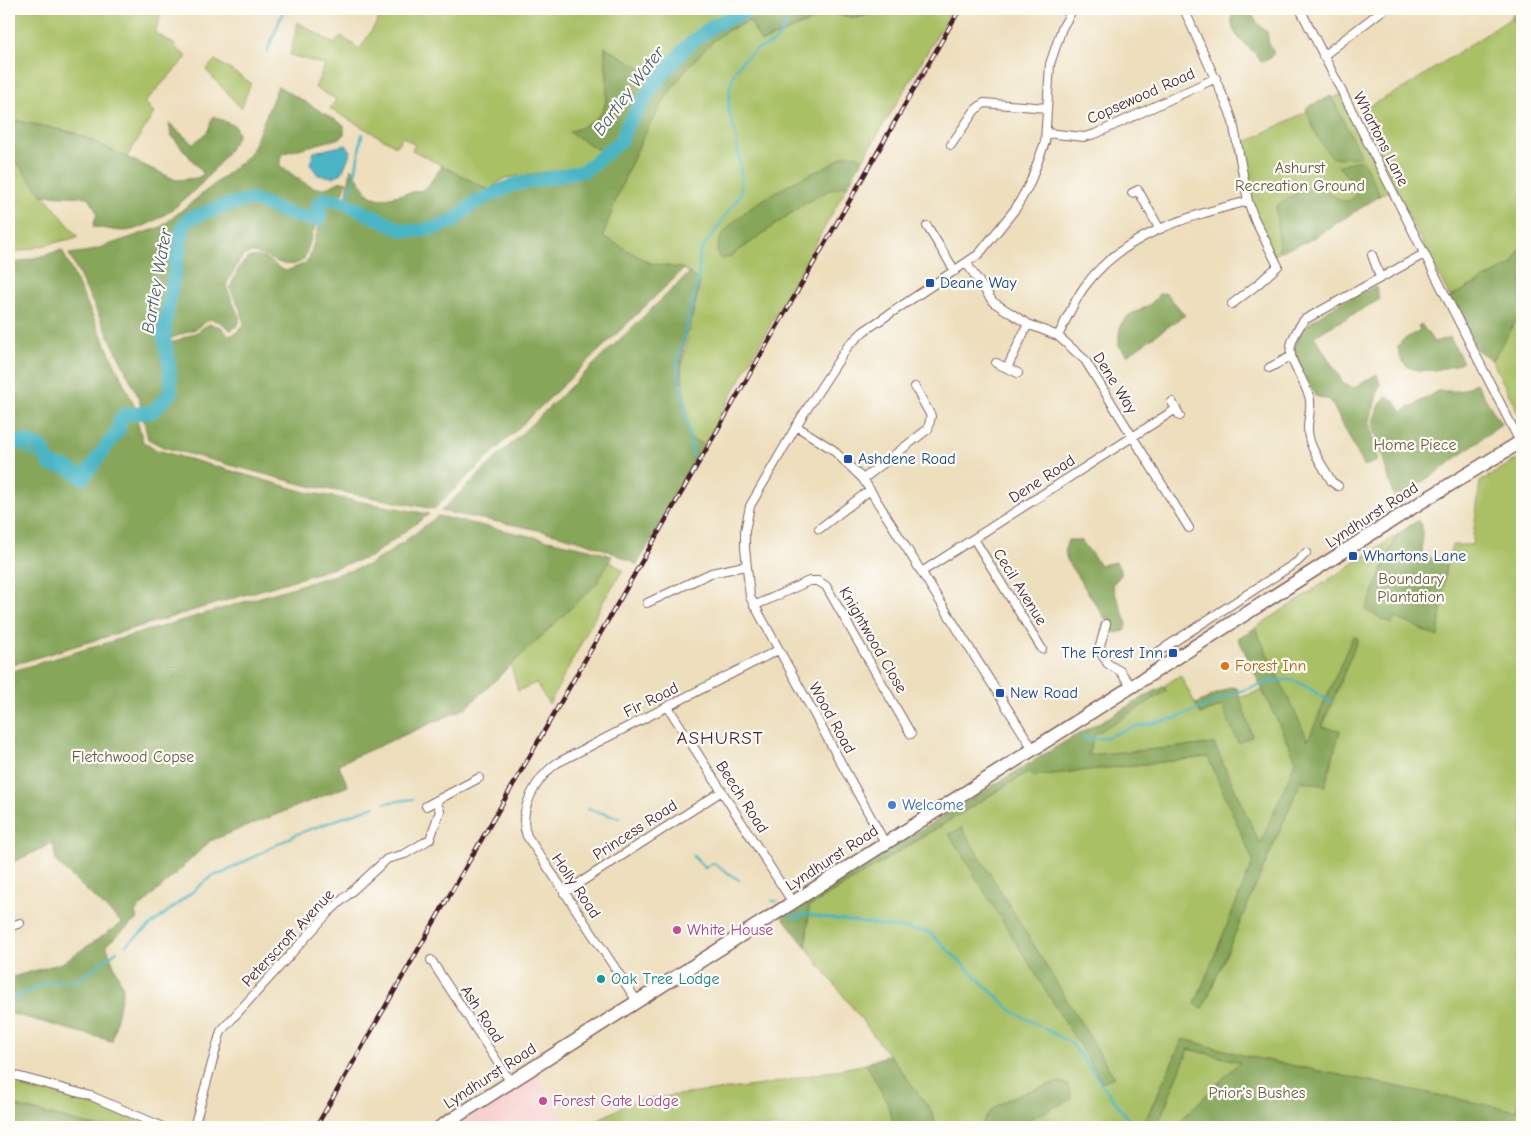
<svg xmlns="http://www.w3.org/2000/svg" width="1531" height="1136" font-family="'Comic Neue',sans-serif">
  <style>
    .built { fill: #f7d0ce }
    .green { fill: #a9c065; stroke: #7a7048; fill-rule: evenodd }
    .forest { fill: #86a65a; stroke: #686242 }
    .water { fill: #48b5c4; stroke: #496a78 }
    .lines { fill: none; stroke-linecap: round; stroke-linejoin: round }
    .stream { stroke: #48b5c4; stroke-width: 2.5 }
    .river { stroke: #48b5c4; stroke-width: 14 }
    .street-casing { stroke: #83625e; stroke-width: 10 }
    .primary-casing { stroke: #83625e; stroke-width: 15 }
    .street { stroke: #fff; stroke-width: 8 }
    .primary { stroke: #fff; stroke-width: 12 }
    .rail-casing { stroke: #4a1f2b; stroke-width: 4.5 }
    .rail { stroke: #fdfcf7; stroke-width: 2.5; stroke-dasharray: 8; stroke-linecap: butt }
    .transit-dot { fill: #1a4fb4; stroke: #fdfcf7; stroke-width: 2 }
    .food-dot { fill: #e8710a; stroke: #fdfcf7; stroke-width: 2 }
    .shop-dot { fill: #3f7fe0; stroke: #fdfcf7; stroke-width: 2 }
    .hotel-dot { fill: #d1479c; stroke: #fdfcf7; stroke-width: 2 }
    .culture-dot { fill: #0f9aa8; stroke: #fdfcf7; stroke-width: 2 }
    .labels { text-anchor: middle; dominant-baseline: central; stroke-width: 4.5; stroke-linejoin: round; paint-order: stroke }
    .street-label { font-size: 16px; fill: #4a1f2b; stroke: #fdfcf7 }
    .park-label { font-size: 16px; fill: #6b573f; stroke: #fdfcf7 }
    .transit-label { font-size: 16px; fill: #164399; stroke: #fdfcf7; text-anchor: start }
    .food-label { font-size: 16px; fill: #c56008; stroke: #fdfcf7; text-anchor: start }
    .shop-label { font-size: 16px; fill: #366cbe; stroke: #fdfcf7; text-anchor: start }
    .hotel-label { font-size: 16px; fill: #b23c85; stroke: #fdfcf7; text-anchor: start }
    .culture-label { font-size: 16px; fill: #0d838f; stroke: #fdfcf7; text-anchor: start }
    .water-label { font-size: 18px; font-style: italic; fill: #495b68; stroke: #fdfcf7 }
    .quarter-label { font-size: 19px; letter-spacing: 1px; fill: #4a1f2b; stroke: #fdfcf7 }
  </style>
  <rect width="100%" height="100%" fill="#fdfcf7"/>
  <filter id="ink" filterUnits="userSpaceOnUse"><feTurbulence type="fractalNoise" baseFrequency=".02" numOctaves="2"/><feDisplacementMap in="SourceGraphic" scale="10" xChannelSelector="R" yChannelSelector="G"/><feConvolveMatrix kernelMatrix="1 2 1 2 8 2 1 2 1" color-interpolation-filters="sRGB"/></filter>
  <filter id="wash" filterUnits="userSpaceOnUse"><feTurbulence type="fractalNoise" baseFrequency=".0096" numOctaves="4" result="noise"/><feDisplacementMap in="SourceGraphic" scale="20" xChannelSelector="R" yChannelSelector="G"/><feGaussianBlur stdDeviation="1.12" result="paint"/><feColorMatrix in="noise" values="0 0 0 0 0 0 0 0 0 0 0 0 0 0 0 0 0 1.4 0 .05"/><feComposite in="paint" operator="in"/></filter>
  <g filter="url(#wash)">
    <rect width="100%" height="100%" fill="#eddebc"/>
    <path class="built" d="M535 1071 570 1127H455L494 1102Z"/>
    <path class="green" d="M9 9H153L162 12 155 33 174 44 175 47 187 57 145 102 154 113 127 157 75 133 9 119Z
      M385 9H740L713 21 684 40 653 75 605 48C605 72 615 112 589 126 583 128 576 130 570 132L604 153 579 167 505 178 489 190 412 150 415 145 403 137 396 146 330 109 336 99 315 88 325 65 290 55 298 22 334 44 341 36 360 49Z
      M886 9H953L862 161 860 157C856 157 849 154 845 155 841 156 836 161 832 164 807 177 707 220 718 256L730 257 804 204 829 190 848 185 704 445 690 438 681 369 700 282 684 269 649 263 603 236C628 164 660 82 722 34 730 28 741 25 750 21L762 42 830 13 856 18Z
      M1511 18 1522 32V244L1513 264 1450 297 1390 179 1363 109 1404 88Z
      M215 60 251 83 241 108 206 70Z
      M1342 94 1391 189 1273 256 1254 218 1238 146Z
      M9 152 78 237 9 254Z
      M1517 319H1522V415L1520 417 1492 360Z
      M1522 456V1074L1517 1112 1246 1056 1183 1039 1148 1115 1139 1127H1011L1060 1082C1035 1090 990 1098 981 1127H935L933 1113 806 947 809 907 1030 771 1034 776 1208 757 1254 861 1195 1004 1203 1008 1301 780 1325 785 1340 731 1322 727 1358 638 1308 741 1255 628 1397 535 1366 610 1392 624 1395 617 1438 636 1446 565 1452 545H1472L1480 482ZM961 828 1113 1077 1102 1082Z
      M609 561 623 570 604 600 549 704 536 683 518 691 511 665 597 583Z
      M1180 675 1201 714 1222 706 1252 736 1239 698 1262 690 1297 760 1260 845 1214 744 1088 756 1094 735 1166 691 1164 686Z
      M1188 1049 1241 1061 1174 1127H1154L1159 1121Z
      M866 1064 887 1101 894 1127H601L599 1119 636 1100 763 1085Z
      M9 1079 98 1103 156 1127H97L9 1104Z"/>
    <path class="forest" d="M740 9H886L856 18 830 13 761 42 750 21C741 25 729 28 722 34 661 83 628 164 603 236L649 263 684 269 434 509 305 485 163 447 148 439 143 417 153 415 173 395V366L168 347 171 343 197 332 209 324 221 327 228 335H233L244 326 242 313 230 288C236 275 242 252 261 257 270 259 277 268 286 271L304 264 309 258 322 218 321 202 328 200 340 203 370 219 402 232 432 231 453 222 467 209 511 187 586 172 620 146 636 116 633 112 621 126 619 138 604 153 569 132C619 116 606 92 605 47L653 75 684 41 713 21Z
      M1233 9C1256 9 1252 21 1267 32L1269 44 1274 52 1271 58 1261 62C1249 42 1226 39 1233 9Z
      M1522 9V32L1511 18 1515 10Z
      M278 86 344 125V135L340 138 284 153 280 159V166C293 173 308 191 325 188 334 187 337 179 347 182L341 199 322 197 316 203 317 218 291 213 262 200 250 197 184 220 162 335 169 383 168 394 154 407 142 413 139 398 69 254 90 251 161 227 222 178 248 156 252 150Z
      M1331 96 1361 156 1358 157 1333 158C1318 143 1313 128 1306 108Z
      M213 116 235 126 238 135C218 171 172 220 132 230 121 233 105 228 93 227L97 213 89 197 42 195 9 152V119L75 133 176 180 197 178 204 174 171 135 169 123 193 144 208 131Z
      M850 154 860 157 862 161 848 185 829 190 804 204 730 257 723 259 718 256C707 221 804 176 830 165 837 161 842 156 850 154Z
      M1363 160 1380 196 1308 241 1279 252 1276 206C1288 197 1310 184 1326 191 1335 195 1340 204 1351 200L1356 194 1353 183 1338 166 1353 161Z
      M442 166 489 190C475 200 462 212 449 221 414 243 377 217 346 201L351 168 370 196 381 199 422 190 427 187Z
      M252 199 293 216 317 221 304 259C278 281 252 228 235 269 232 275 228 279 226 286L239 317V324L231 330 220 322 210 319 195 329 169 339 166 335 186 225 230 204Z
      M1522 244V311L1492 360 1477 350 1450 297 1513 264Z
      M62 250 137 412 126 410 119 412 114 434 84 470 82 476 65 463 52 464C39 441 35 438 9 437V265Z
      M689 273 700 282C694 311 682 340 681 369 680 392 687 416 690 438L704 445 637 565C583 533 503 524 441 511Z
      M1376 286 1379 300 1314 336 1344 384 1354 388 1377 374 1380 384 1370 421 1378 461 1364 466 1330 400 1315 396C1309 383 1298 368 1295 354 1287 323 1354 297 1376 286Z
      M1166 293 1185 315 1127 355 1119 346C1116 303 1143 320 1159 294Z
      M1421 324 1434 342 1450 337 1463 362C1441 371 1399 381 1398 346L1403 340 1420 330 1418 326Z
      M1476 383 1501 424 1443 468 1395 500 1374 427C1373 414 1379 406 1386 396L1396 403 1402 412 1438 391H1460Z
      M128 416 136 417 143 442 157 450 306 492 429 514 370 557 9 666V441L37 447 51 468H63L83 481 88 477 98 459 109 449 120 433 123 417Z
      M438 516 589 549 612 556 597 583 466 708 338 764 348 786 210 841 135 912 137 919 106 945 123 988 112 1041 9 1013V978L62 963 122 923 56 862 53 843 9 864V672L368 565 390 552Z
      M1418 520 1422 524V554L1446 565 1438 637 1395 617 1392 624 1366 610 1397 535Z
      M1068 540H1081L1100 565 1116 562 1122 574 1112 585 1127 624 1124 631 1115 633 1067 561 1065 549Z
      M1255 628 1308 740 1353 636 1358 638 1322 727 1340 730 1325 786 1301 781 1203 1008 1195 1004 1253 861 1208 757 1034 776 1029 771 809 907 806 947 781 915 1063 743 1164 686 1166 691 1094 735 1088 755 1214 744 1260 844 1296 760 1238 638Z
      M1230 687 1237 688 1252 736 1238 743 1222 706 1201 714 1196 704Z
      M962 828 1114 1077 1102 1082 949 834Z
      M1183 1039 1246 1056 1517 1111 1522 1074V1127H1174L1240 1062 1189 1049 1159 1121 1154 1127H1139L1148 1115Z
      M889 1054 933 1113 935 1127H894L887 1101 866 1064Z
      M1060 1082 1068 1085 1072 1099 1012 1127H981C990 1098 1034 1090 1060 1082Z
      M9 1104 13 1106 97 1127H9Z"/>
    <path class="water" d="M346 145 351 151 342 173 333 177 318 175 310 164 314 152Z"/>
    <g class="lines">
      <path class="stream" d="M267 52 284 9
        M345 203 354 181 362 134
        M9 453 22 449 33 456 46 457
        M693 456 677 363 698 281 700 252 741 194V173L736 136 728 108 730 88 734 73 742 61 757 49 773 43 781 34 791 9
        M1083 737C1101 743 1115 733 1131 728 1147 724 1163 722 1179 717 1208 706 1260 678 1291 680 1301 681 1321 697 1331 702
        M385 803 413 799
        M588 809 620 818
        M693 856 705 868 713 863 739 880
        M772 901H777
        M792 915 796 918 806 914 819 917 929 932 1012 1011 1071 1043 1134 1127
        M126 945 212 876 223 873 297 834 375 806
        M9 1000 48 982 78 980 117 951"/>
      <path class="river" d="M9 439 28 442 42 448 50 465 66 467 83 478 119 429V421L123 415 152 412 171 393 169 363 164 339 165 324 183 227 188 219 226 205 251 199 292 215 319 220 320 215 318 204 326 198 345 203 401 230 418 231 438 227 453 221 474 203 513 185 584 171 621 141 626 127 652 87 687 46 714 25 746 11 757 9"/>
    </g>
  </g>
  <g filter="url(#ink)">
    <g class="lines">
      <defs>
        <path id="street" d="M1184 9 1229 110 1233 122 1248 201 1254 218 1278 266 1258 284 1232 304
          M1300 9 1520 442
          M1323 56 1384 9
          M1047 133 1084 137 1095 134 1216 78
          M951 145 975 110 984 103 1047 108
          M1132 193 1138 190 1159 228
          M927 226 955 271
          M1372 255 1380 277
          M967 264 993 302 1028 324 1058 336 1085 360 1189 528
          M1058 336C1066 320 1074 301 1085 286 1124 233 1187 217 1248 201
          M996 363 1018 373
          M1007 368 1028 324
          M1269 368 1290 357
          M1172 402 1180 416
          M796 426 832 449 863 479 1033 749
          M863 479 928 429 931 416 915 387
          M1338 486 1332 482C1324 467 1308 447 1308 430 1307 419 1313 407 1309 396 1297 361 1277 357 1304 320L1424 254
          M819 529 870 490
          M974 539 1042 649
          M923 571 1176 409
          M647 603 711 573 745 566
          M754 606 809 581H818L826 586 911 734
          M1106 624 1100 646 1102 655 1108 664 1120 671 1132 687
          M1155 654 1297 562 1306 553
          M668 707 793 903
          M426 806 479 778
          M885 843 750 597 745 548V531L750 506 801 418 848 346 864 331 979 254 1016 208 1030 183 1045 142 1050 64 1062 28 1073 9
          M564 893 722 791
          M9 927 20 923
          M431 960 510 1081
          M637 1001 527 836C517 811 536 778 557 763L778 650
          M9 1074 91 1096 163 1127
          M194 1127 221 1031 329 912 387 859 405 854 430 839 440 811 436 801"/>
        <path id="primary" d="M440 1127 1423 501 1522 441"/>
      </defs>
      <use href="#street" class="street-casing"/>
      <use href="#primary" class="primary-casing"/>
      <use href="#street" class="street"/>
      <use href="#primary" class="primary"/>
      <defs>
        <path id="rail" d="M316 1127 960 9"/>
      </defs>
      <use href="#rail" class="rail-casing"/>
      <use href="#rail" class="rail"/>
    </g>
  </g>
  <g class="transit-dot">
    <rect x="925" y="278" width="10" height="10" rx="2.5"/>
    <rect x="843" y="454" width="10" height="10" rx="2.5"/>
    <rect x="1348" y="551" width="10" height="10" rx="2.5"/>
    <rect x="1168" y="648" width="10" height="10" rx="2.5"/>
    <rect x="995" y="688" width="10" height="10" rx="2.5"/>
  </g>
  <circle class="food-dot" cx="1225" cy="666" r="5"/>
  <circle class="shop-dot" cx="892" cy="805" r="5"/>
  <g class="hotel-dot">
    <circle cx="677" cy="930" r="5"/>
    <circle cx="543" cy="1101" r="5"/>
  </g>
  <circle class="culture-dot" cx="601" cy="979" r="5"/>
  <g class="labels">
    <g class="street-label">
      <text transform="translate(1141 96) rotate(-24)">Copsewood Road</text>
      <text transform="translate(1381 139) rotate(63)">Whartons Lane</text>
      <text transform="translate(1115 383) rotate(58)">Dene Way</text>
      <text transform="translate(1042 479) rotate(-33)">Dene Road</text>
      <text transform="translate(1372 515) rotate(-33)">Lyndhurst Road</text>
      <text transform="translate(1020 587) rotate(58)">Cecil Avenue</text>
      <text transform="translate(873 640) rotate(60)">Knightwood Close</text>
      <text transform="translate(651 700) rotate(-27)">Fir Road</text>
      <text transform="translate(832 718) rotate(61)">Wood Road</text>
      <text transform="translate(742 797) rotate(57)">Beech Road</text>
      <text transform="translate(635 830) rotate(-33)">Princess Road</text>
      <text transform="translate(832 858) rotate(-33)">Lyndhurst Road</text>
      <text transform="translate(576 886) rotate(56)">Holly Road</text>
      <text transform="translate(288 938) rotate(-47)">Peterscroft Avenue</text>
      <text transform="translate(482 1014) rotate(57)">Ash Road</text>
      <text transform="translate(490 1076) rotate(-33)">Lyndhurst Road</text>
    </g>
    <g class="park-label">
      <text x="1300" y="168">Ashurst<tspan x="1300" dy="18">Recreation Ground</tspan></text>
      <text x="1415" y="445">Home Piece</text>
      <text x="1411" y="579">Boundary<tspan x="1411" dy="18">Plantation</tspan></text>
      <text x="133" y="757">Fletchwood Copse</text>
      <text x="1257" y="1093">Prior's Bushes</text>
    </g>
    <g class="transit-label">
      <text x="940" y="283">Deane Way</text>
      <text x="858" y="459">Ashdene Road</text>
      <text x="1363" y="556">Whartons Lane</text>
      <text x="1163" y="653" text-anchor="end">The Forest Inn</text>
      <text x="1010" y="693">New Road</text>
    </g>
    <g class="food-label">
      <text x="1235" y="666">Forest Inn</text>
    </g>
    <g class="shop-label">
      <text x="902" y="805">Welcome</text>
    </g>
    <g class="hotel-label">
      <text x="687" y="930">White House</text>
      <text x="553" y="1101">Forest Gate Lodge</text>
    </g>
    <g class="culture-label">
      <text x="611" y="979">Oak Tree Lodge</text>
    </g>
    <g class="water-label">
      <text transform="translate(629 91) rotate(-53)">Bartley Water</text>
      <text transform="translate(157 281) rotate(-80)">Bartley Water</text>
    </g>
    <g class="quarter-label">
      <text x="720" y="738">ASHURST</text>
    </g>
  </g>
  <rect width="1531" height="1136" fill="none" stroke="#fdfcf7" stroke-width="30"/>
</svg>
